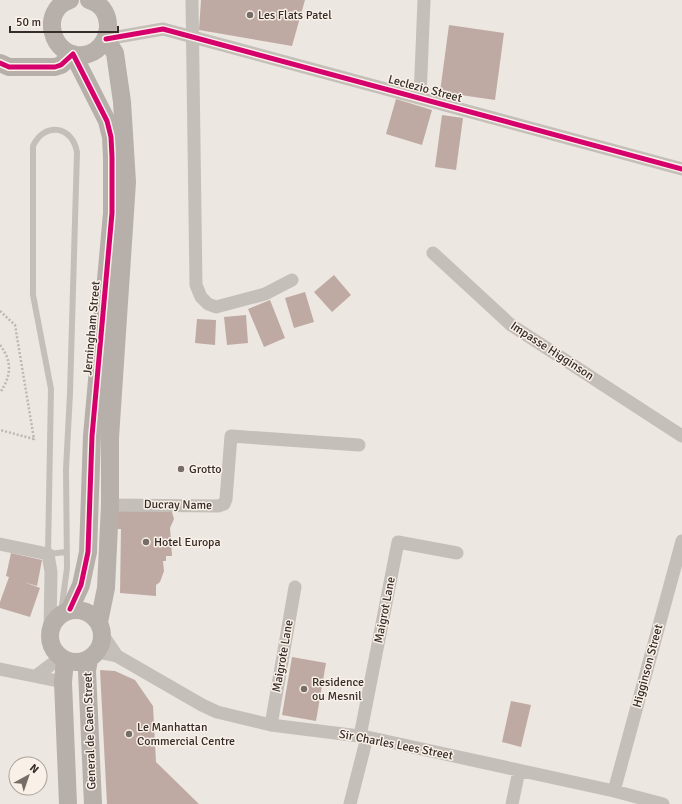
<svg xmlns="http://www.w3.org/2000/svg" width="682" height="804" font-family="Signika,sans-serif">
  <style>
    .building { fill: #bfaaa3 }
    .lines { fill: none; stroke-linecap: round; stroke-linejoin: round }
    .path { stroke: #beb7b2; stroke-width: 2.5; stroke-dasharray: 2 2; stroke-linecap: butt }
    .lane { stroke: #c5bfba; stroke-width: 6 }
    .street { stroke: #c5bfba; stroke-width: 13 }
    .secondary { stroke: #b6afaa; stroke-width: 18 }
    .cycleway-casing { stroke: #f9f1e8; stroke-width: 8 }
    .cycleway { stroke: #d6006c; stroke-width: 5 }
    .poi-dot { fill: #766d69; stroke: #f9f1e8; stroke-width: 1.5 }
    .labels { text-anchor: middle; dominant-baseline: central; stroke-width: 3; stroke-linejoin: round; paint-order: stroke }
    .poi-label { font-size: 12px; fill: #362c28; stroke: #f9f1e8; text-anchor: start }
    .street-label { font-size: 12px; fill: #362c28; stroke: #f9f1e8 }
  </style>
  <rect width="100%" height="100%" fill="#ece7e1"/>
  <path class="building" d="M201 0H305L292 46 199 30Z
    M449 25 504 33 495 100 440 92Z
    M396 99 432 110 422 145 386 134Z
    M442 115 463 118 456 170 435 167Z
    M334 275 351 295 332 312 314 292Z
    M305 292 314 322 294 328 285 298Z
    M270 300 285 338 264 347 248 309Z
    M246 315 248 343 227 345 224 317Z
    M197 319 216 320 215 345 195 343Z
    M117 508 172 512 174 519 170 528 172 556H166V561H163L164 571 160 582 156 585V596L120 593 121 529H117Z
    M11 553 42 560 37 586 24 582 40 588 30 617 0 608V602L9 577 6 576Z
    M292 657 326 663 316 721 282 715Z
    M100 670 115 671 135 680 153 706 156 762 199 804H107Z
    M511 701 531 705 521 747 502 742Z"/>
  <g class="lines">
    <path class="path" d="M0 311 15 325 34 439 0 430
      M0 345C13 362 11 376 0 393"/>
    <path class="lane" d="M61 613 67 568 66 469 70 393 77 152C72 125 44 122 33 146V295L51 389 48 554 66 552"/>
    <path class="street" d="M192 0 196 285 201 297 208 304 216 307 265 294 292 280
      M106 39 163 29 682 169
      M420 98 424 0
      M433 253 511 325 682 436
      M110 505 218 506 224 504 226 499 231 436 359 445
      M0 544 48 554 51 572 50 630
      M102 634 117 656
      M97 652 117 656 202 705 217 712 271 725 367 737 614 791 663 804
      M0 669 63 682
      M36 676 61 657
      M271 725 295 587
      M360 736 398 542 457 553
      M614 791 682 541
      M350 804 367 737
      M512 804 519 771"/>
    <path class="secondary" d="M70 0C39 10 51 58 83 55 112 52 118 8 89 0
      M0 63 9 67H55L61 65 73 54 107 121 111 137 112 157V213L92 436 88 552 81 585 70 609
      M50 636a26 26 0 1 1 52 0a26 26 0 1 1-52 0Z
      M99 622 106 588 110 505V438L127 182 122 102 115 53 106 39
      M89 659 87 671 93 804
      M65 660 63 682 68 804"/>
    <defs>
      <path id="cycleway" d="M106 39 163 29 682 169
        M0 63 9 67H55L61 65 73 54 107 121 111 137 112 157V213L92 436 88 552 81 585 70 609"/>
    </defs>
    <use href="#cycleway" class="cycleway-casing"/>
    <use href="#cycleway" class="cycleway"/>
  </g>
  <g class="poi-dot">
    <circle cx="250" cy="15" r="4"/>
    <circle cx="181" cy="469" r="4"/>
    <circle cx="146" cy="542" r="4"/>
    <circle cx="304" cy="689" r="4"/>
    <circle cx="129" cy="734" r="4"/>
  </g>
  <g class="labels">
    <g class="poi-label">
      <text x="258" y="15">Les Flats Patel</text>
      <text x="189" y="469">Grotto</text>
      <text x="154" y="542">Hotel Europa</text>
      <text x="312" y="682">Residence<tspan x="312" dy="14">ou Mesnil</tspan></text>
      <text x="137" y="727">Le Manhattan<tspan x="137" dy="14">Commercial Centre</tspan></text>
    </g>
    <g class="street-label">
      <text transform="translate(425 89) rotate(15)">Leclezio Street</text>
      <text transform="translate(92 328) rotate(-85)">Jerningham Street</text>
      <text transform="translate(552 351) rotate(33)">Impasse Higginson</text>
      <text transform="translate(178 505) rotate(1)">Ducray Name</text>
      <text transform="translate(385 610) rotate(-79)">Maigrot Lane</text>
      <text transform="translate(283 656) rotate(-80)">Maigrote Lane</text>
      <text transform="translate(648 666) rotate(-75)">Higginson Street</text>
      <text transform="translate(90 731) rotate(-92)">General de Caen Street</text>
      <text transform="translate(396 745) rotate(11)">Sir Charles Lees Street</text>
    </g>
  </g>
  <g transform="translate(28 776) rotate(40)"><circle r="19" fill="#f9f1e8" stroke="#aba29b"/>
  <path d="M0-3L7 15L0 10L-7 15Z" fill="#766d69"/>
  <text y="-6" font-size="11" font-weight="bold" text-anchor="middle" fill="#362c28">N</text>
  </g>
  <path d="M10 26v6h108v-6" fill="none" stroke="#362c28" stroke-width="2"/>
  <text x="16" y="26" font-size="12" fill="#362c28" stroke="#f9f1e8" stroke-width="3" paint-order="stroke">50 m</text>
</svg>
